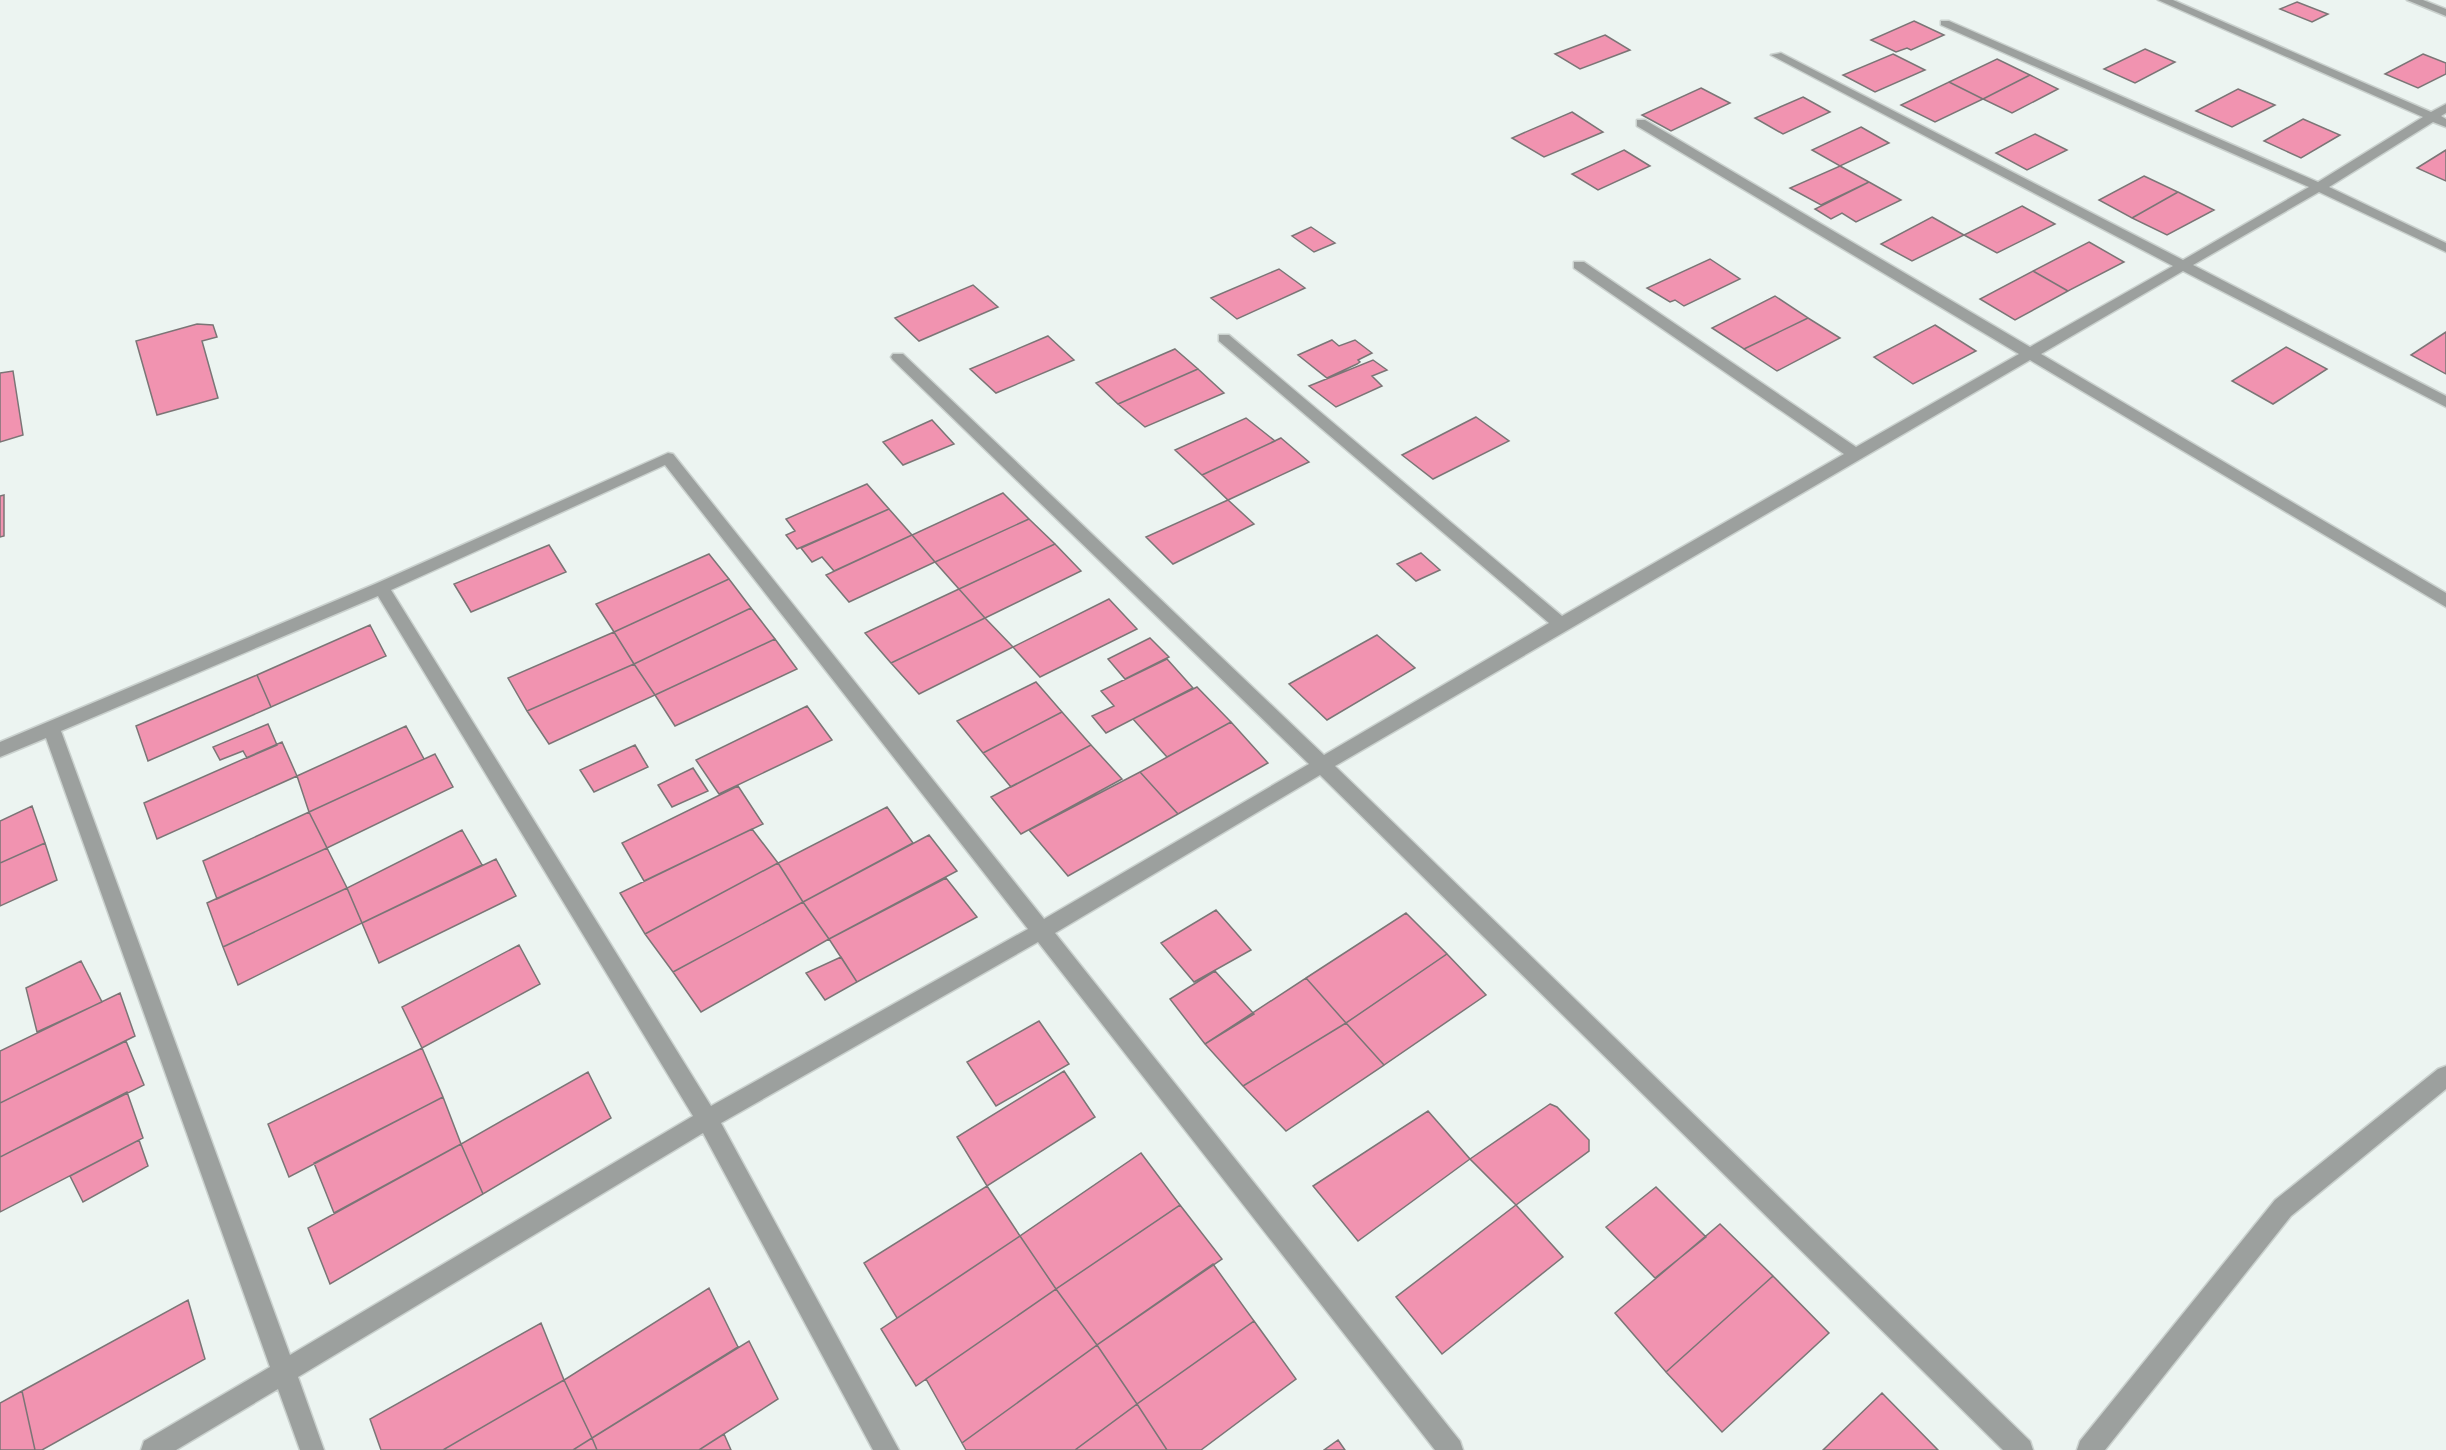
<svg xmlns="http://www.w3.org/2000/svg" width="2446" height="1450" font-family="Manrope,sans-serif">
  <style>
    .building { fill: #f193b0; stroke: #7b7576; stroke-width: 1.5 }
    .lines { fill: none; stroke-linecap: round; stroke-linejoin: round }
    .street-casing { stroke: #cad1ce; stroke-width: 3 }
    .street { fill: #9ca09e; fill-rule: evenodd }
  </style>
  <rect width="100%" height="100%" fill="#ecf4f1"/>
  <path class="building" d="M2297 2 2328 14 2312 22 2280 9Z
    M1914 21 1944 35 1911 50 1907 48 1896 52 1871 40Z
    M1605 35 1630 50 1580 69 1555 54Z
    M2145 49 2175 62 2135 83 2104 69Z
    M1893 54 1925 70 1875 92 1843 75Z
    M2423 54 2446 63V74L2418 88 2385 74Z
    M1997 59 2030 75 1983 99 1949 82Z
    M2030 75 2058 89 2012 113 1983 99Z
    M1949 82 1983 99 1935 122 1901 105Z
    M1701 88 1730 103 1671 131 1642 115Z
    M2238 89 2275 105 2232 127 2196 111Z
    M1803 97 1830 112 1783 134 1755 118Z
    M1572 112 1603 132 1544 157 1512 138Z
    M2303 119 2340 135 2301 158 2264 141Z
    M1861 127 1889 143 1840 166 1812 150Z
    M2035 134 2067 150 2027 170 1996 153Z
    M1624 150 1650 166 1598 190 1572 174Z
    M2446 150V181L2417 168Z
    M1840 166 1869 182 1821 205 1790 188Z
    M2144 176 2178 192 2132 218 2099 200Z
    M1869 182 1901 200 1856 222 1842 213 1831 219 1815 209Z
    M2178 192 2214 210 2167 235 2132 218Z
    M2022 206 2055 224 1997 253 1964 235Z
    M1932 217 1964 235 1912 261 1881 244Z
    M1311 227 1335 243 1314 252 1292 236Z
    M2089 242 2124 262 2068 291 2033 271Z
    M1710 259 1740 279 1684 306 1675 300 1670 302 1647 288Z
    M1279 269 1305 288 1237 319 1211 298Z
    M2033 271 2068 291 2015 320 1980 299Z
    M973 285 998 307 919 341 895 318Z
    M1775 296 1808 318 1744 349 1712 328Z
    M1808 318 1840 338 1777 371 1744 349Z
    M197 324 213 325 217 337 202 341 218 398 157 415 136 341Z
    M1935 325 1976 351 1913 384 1874 357Z
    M2446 332V374L2411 355Z
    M1048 336 1074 360 996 393 970 369Z
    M1332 340 1339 346 1355 340 1372 353 1358 360 1360 362 1357 364 1327 378 1298 355Z
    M2286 347 2327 369 2273 404 2232 381Z
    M1175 349 1198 369 1118 404 1096 383Z
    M1373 360 1387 370 1372 376 1382 386 1336 407 1309 386Z
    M1198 369 1224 393 1145 427 1118 404Z
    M13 371 23 435 0 442V373Z
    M1476 417 1509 441 1433 479 1402 455Z
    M1246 418 1275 441 1202 475 1175 450Z
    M932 420 954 444 903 465 883 442Z
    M1281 438 1309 462 1228 500 1202 475Z
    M867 484 889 509 797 549 786 535 795 531 786 519Z
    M1003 493 1029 519 935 562 912 535Z
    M4 495V536L0 537V496Z
    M1228 500 1254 524 1173 564 1146 537Z
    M889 509 912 535 834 571 822 557 812 562 801 548Z
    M1029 519 1055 544 959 589 935 562Z
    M912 535 935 562 849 602 826 575Z
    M1055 544 1081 571 985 618 959 589Z
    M549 545 566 572 471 612 454 584Z
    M1421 553 1440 570 1416 581 1397 564Z
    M709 554 729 579 614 632 596 604Z
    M729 579 751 608 634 664 614 632Z
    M959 589 985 618 891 663 865 633Z
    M1109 599 1137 629 1040 677 1013 647Z
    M751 608 775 639 655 695 634 664Z
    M985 618 1013 647 919 694 891 663Z
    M370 625 386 656 271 707 257 675Z
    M614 632 634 664 527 711 508 678Z
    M1377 635 1415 668 1327 720 1289 684Z
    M1150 638 1169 657 1125 679 1108 659Z
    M775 639 797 669 675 726 655 695Z
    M1167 659 1193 688 1106 733 1092 716 1114 706 1101 691Z
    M634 664 655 695 549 744 527 711Z
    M257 675 271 707 148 761 136 726Z
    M1036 682 1062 712 983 753 957 721Z
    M1197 687 1231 722 1167 757 1133 719Z
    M807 706 832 740 719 794 696 760Z
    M1062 712 1091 745 1011 787 983 753Z
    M1231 722 1268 763 1178 814 1140 772Z
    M268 724 277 745 247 758 243 751 220 760 213 747Z
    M406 726 424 759 309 812 297 776Z
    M282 742 297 776 157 839 144 803Z
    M635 745 648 767 594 792 580 770Z
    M1091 745 1122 779 1021 834 991 797Z
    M435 754 453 787 327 848 309 812Z
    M693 768 708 791 672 807 658 785Z
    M1140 772 1178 814 1068 876 1029 830Z
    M738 786 763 824 644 881 622 843Z
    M32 806 45 843 0 863V821Z
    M887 807 913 843 803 902 778 863Z
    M309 812 327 848 217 899 203 861Z
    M752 829 778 863 645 934 620 893Z
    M462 830 482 865 362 923 347 888Z
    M929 835 957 871 829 939 803 902Z
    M45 843 57 880 0 906V863Z
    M327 848 347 888 223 947 207 903Z
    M496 859 516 896 379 963 362 923Z
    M778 863 803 902 673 972 645 934Z
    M946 878 977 917 857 982 829 939Z
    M347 888 362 923 238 985 223 947Z
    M803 902 829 939 701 1012 673 972Z
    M1216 910 1251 950 1194 982 1161 943Z
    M1406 913 1447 954 1346 1023 1306 978Z
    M519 945 540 984 422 1048 402 1007Z
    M1447 954 1486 995 1384 1065 1346 1023Z
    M841 957 857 982 825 1000 806 973Z
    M81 961 102 1002 37 1032 26 988Z
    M1215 971 1254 1014 1205 1044 1170 999Z
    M1306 978 1346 1023 1243 1086 1205 1044Z
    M120 993 135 1036 0 1103V1051Z
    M1039 1021 1069 1064 996 1106 967 1062Z
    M1346 1023 1384 1065 1286 1131 1243 1086Z
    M126 1041 144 1085 0 1157V1103Z
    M422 1048 443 1097 289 1177 268 1124Z
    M1064 1071 1095 1117 987 1186 957 1137Z
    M588 1072 611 1118 483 1194 461 1144Z
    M127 1092 143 1138 0 1212V1157Z
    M443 1097 461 1144 334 1213 314 1163Z
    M1550 1104 1557 1107 1589 1140V1151L1516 1205 1470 1159Z
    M1428 1111 1470 1159 1358 1241 1313 1186Z
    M139 1140 148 1166 83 1202 70 1176Z
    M461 1144 483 1194 330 1284 308 1228Z
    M1141 1153 1180 1205 1056 1289 1020 1236Z
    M987 1186 1020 1236 897 1318 864 1263Z
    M1656 1187 1706 1237 1655 1278 1606 1227Z
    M1180 1205 1222 1259 1097 1345 1056 1289Z
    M1516 1205 1563 1257 1442 1354 1396 1297Z
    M1720 1224 1773 1276 1666 1372 1615 1313Z
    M1020 1236 1056 1289 916 1386 881 1329Z
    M1213 1264 1254 1321 1137 1404 1097 1345Z
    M1773 1276 1829 1333 1722 1432 1666 1372Z
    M709 1288 738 1347 592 1438 564 1380Z
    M1056 1289 1097 1345 962 1443 926 1379Z
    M188 1300 205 1359 42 1450H35L22 1391Z
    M1254 1321 1296 1379 1201 1450H1167L1137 1404Z
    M541 1323 564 1380 443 1450H381L370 1419Z
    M749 1341 778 1399 699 1450H597L592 1438Z
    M1097 1345 1137 1404 1075 1450H966L962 1443Z
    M564 1380 592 1438 573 1450H443Z
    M22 1391 35 1450H0V1403Z
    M1882 1393 1938 1450H1823Z
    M1137 1404 1167 1450H1075Z
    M724 1434 731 1450H699Z
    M592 1438 597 1450H573Z
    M1338 1440 1345 1450H1324Z"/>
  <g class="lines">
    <defs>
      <path id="street" d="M2158 0H2173L2431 112 2446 104V113L2441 116 2446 119V127L2433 122 2329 187 2446 243V252L2319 192 2193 265 2446 396V407L2183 271 2041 354 2446 593V607L2030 360 1335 766 2030 1441 2033 1450H2003L1320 775 1055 933 1460 1441 1463 1450H1435L1038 942 721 1123 899 1450H873L703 1133 298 1377 324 1450H300L278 1389 176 1450H141L144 1441 270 1367 46 738 0 757V742L375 584 668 453 673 454 1044 919 1309 764 893 360 891 357 893 354H903L1324 755 1549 623 1219 341V335H1229L1562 616 1844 454 1574 268V262H1584L1856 447 2019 354 1637 126V120H1645L2030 347 2173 266 1771 55 1781 53 2183 260 2309 187 1941 25V21H1949L2318 182 2423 117ZM665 465 1028 929 711 1106 391 590ZM378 596 693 1116 290 1355 61 731Z
        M2407 0H2423L2446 9V16Z
        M2446 1066V1089L2291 1216 2105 1450H2077L2080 1441 2275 1200 2438 1069Z"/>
    </defs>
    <use href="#street" class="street-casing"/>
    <use href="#street" class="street"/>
  </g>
</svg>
